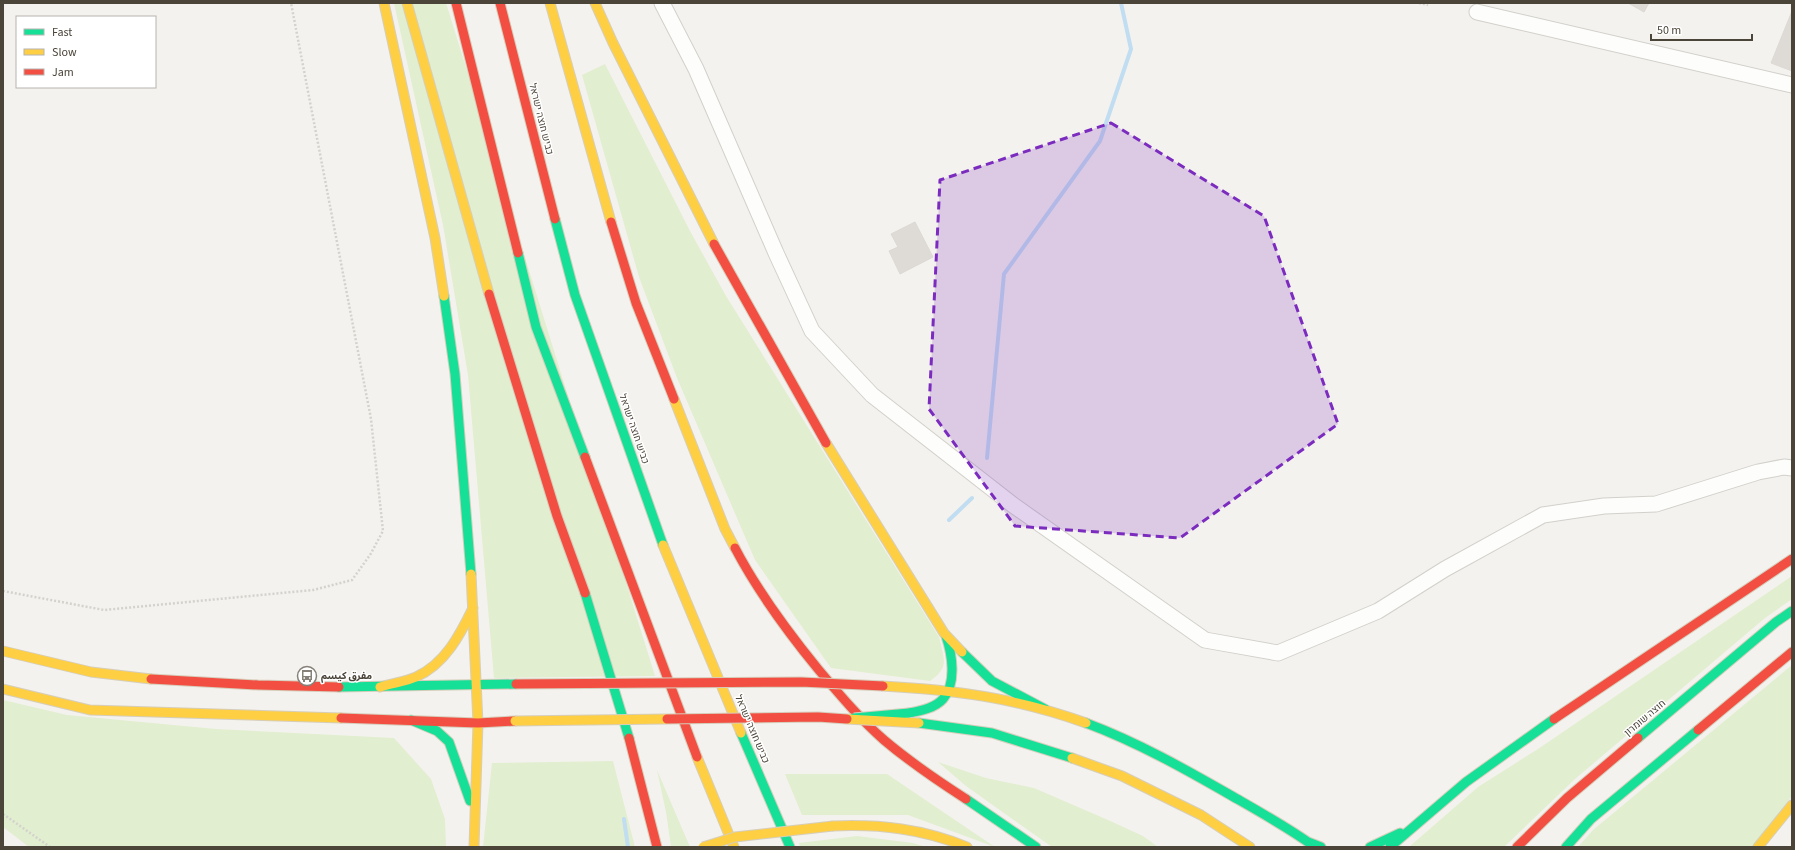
<svg xmlns="http://www.w3.org/2000/svg" width="1795" height="850" font-family="'Source Sans 3','Noto Sans Arabic',Heebo,sans-serif">
  <style>
    .green { fill: #e1eecf }
    .lines { fill: none; stroke-linecap: round; stroke-linejoin: round }
    .stream { stroke: #c0ddf1; stroke-width: 4 }
    .building { fill: #dedbd6; stroke: #dcd9d4 }
    .street-casing { stroke: #d2d0cb; stroke-width: 17 }
    .fast-casing { stroke: #d6cebb; stroke-width: 11 }
    .slow-casing { stroke: #d6cebb; stroke-width: 11 }
    .jam-casing { stroke: #d6cebb; stroke-width: 11 }
    .path { stroke: #d3d2cc; stroke-width: 2.5; stroke-dasharray: 2 2; stroke-linecap: butt }
    .street { stroke: #fdfdfc; stroke-width: 15 }
    .fast { stroke: #16e098; stroke-width: 9 }
    .slow { stroke: #ffcf43; stroke-width: 9 }
    .jam { stroke: #f24e42; stroke-width: 9 }
    .fast-bridge-casing { stroke: #d6cebb; stroke-width: 11; stroke-linecap: butt }
    .slow-bridge-casing { stroke: #d6cebb; stroke-width: 11; stroke-linecap: butt }
    .jam-bridge-casing { stroke: #d6cebb; stroke-width: 11; stroke-linecap: butt }
    .fast-bridge { stroke: #16e098; stroke-width: 9 }
    .slow-bridge { stroke: #ffcf43; stroke-width: 9 }
    .jam-bridge { stroke: #f24e42; stroke-width: 9 }
    .marked { fill: #7b2cbf; fill-opacity: 0.2; stroke: #7b2cbf; stroke-width: 3; stroke-dasharray: 8 5; stroke-linejoin: round }
    .labels { text-anchor: middle; dominant-baseline: central; stroke-width: 3; stroke-linejoin: round; paint-order: stroke }
    .street-label { font-size: 10px; fill: #4b4439; stroke: #fff }
    .poi-label { font-size: 10px; font-weight: bold; fill: #4b4439; stroke: #fff; text-anchor: start }
  </style>
  <rect width="100%" height="100%" fill="#f4f2ee"/>
  <path class="green" d="M394 3H446L655 676 494 678 468 375 443 225Z
    M605 64 690 231 726 296 939 637C944 659 950 667 930 681L831 668 755 560 677 378 639 277 582 75Z
    M1792 576V599L1765 618 1575 779 1504 847H1409L1478 787 1538 749Z
    M1792 665V796L1753 847H1578L1593 830Z
    M3 700 67 715 216 729 394 738 431 779 445 819 446 847H29L3 827Z
    M613 761 635 847H483L492 763Z
    M938 762 986 778 1034 788 1108 820 1143 836 1158 847H1052L966 786Z
    M657 770 690 847H671L666 812Z
    M785 774H887L995 847 908 815H802Z
    M857 836 913 843 926 847H800L799 843Z"/>
  <g class="lines">
    <path class="stream" d="M987 458 1004 274 1100 141 1131 49 1121 3
      M949 520 972 498
      M624 819 628 847"/>
  </g>
  <path class="building" d="M1628 3H1649L1644 12Z
    M1792 11V71L1771 63Z
    M915 222 933 257 900 274 889 251 898 247 891 234Z"/>
  <g class="lines">
    <defs>
      <path id="street" d="M662 3 696 69 776 253 812 331 872 395 1013 505 1205 640 1278 653 1378 611 1445 569 1543 515 1604 506 1656 504 1758 472 1784 467 1792 468
        M1477 12 1792 85"/>
      <path id="fast" d="M555 219 575 295 663 545
        M518 253 536 327 585 457
        M444 296 455 374 471 574
        M585 593 629 738
        M962 652 992 681 1045 709
        M339 687 516 684
        M909 713C921 711 935 708 943 699 957 683 952 654 946 636
        M411 720 437 731 449 742 470 801
        M919 723 992 733 1072 758
        M1086 723C1137 742 1185 769 1232 796 1260 812 1289 828 1315 847
        M741 733 790 847
        M1638 738 1776 622 1792 611
        M966 799 1036 847
        M1308 842 1321 847
        M1370 847 1400 833
        M1390 847 1466 782 1554 719
        M1566 847 1591 819 1698 730"/>
      <path id="slow" d="M384 3 435 238 444 296
        M407 3 489 294
        M550 3 611 222
        M595 3 613 43 714 244
        M674 399 725 529 735 548
        M826 443 944 633 962 652
        M663 545 741 733
        M471 574 478 723 474 847
        M3 651 91 672 151 679
        M883 686C955 690 1017 698 1086 723
        M380 687C392 683 405 682 416 677 445 664 460 635 473 608
        M3 689 90 710 341 718
        M697 757 734 847
        M1072 758 1122 776 1201 815 1250 847
        M833 826C881 824 923 829 967 847
        M1758 847 1792 805"/>
      <path id="jam" d="M456 3 518 253
        M500 3 555 219
        M611 222 636 303 674 399
        M714 244 826 443
        M489 294 557 516 585 593
        M585 457 697 757
        M735 548C758 592 787 631 818 669 839 694 860 719 884 740 910 762 938 781 966 799
        M151 679 258 685 339 687
        M341 718 478 723 515 721
        M1554 719 1792 559
        M1698 730 1792 652
        M629 738 657 847
        M1517 847 1567 798 1638 738"/>
    </defs>
    <use href="#street" class="street-casing"/>
    <use href="#fast" class="fast-casing"/>
    <use href="#slow" class="slow-casing"/>
    <use href="#jam" class="jam-casing"/>
    <path class="path" d="M1419 3 1428 5
      M3 591 104 610 313 590 352 580 370 555 383 531 371 419 291 3
      M3 814 50 847"/>
    <use href="#street" class="street"/>
    <use href="#fast" class="fast"/>
    <use href="#slow" class="slow"/>
    <use href="#jam" class="jam"/>
    <defs>
      <path id="fast-bridge" d="M854 718 909 713"/>
      <path id="slow-bridge" d="M847 719 919 723
        M515 721 667 719
        M703 847 735 837 833 826"/>
      <path id="jam-bridge" d="M516 684 801 682 883 686
        M667 719 818 717 847 719"/>
    </defs>
    <use href="#fast-bridge" class="fast-bridge-casing"/>
    <use href="#slow-bridge" class="slow-bridge-casing"/>
    <use href="#jam-bridge" class="jam-bridge-casing"/>
    <use href="#fast-bridge" class="fast-bridge"/>
    <use href="#slow-bridge" class="slow-bridge"/>
    <use href="#jam-bridge" class="jam-bridge"/>
  </g>
  <path class="marked" d="M1111 123 1264 216 1338 424 1180 538 1015 526 929 409 940 180Z"/>
  <defs>
    <symbol id="bus-ring" viewBox="-11 -11 22 22"><circle r="9.5" fill="#fff" stroke="#868178" stroke-width="1.5"/><path d="M-5-6H5V4H4V6H2V4H-2V6H-4V4H-5ZM-3.5-4V0h7V-4ZM-3.5 1.2v1.5H-2V1.2ZM2 1.2v1.5H3.5V1.2Z" fill="#868178"/></symbol>
  </defs>
  <g fill-rule="evenodd">
    <use href="#bus-ring" x="296" y="665" width="22" height="22"/>
  </g>
  <g class="labels">
    <g class="street-label">
      <text transform="translate(541 119) rotate(76)">כביש חוצה ישראל</text>
      <text transform="translate(634 429) rotate(71)">כביש חוצה ישראל</text>
      <text transform="translate(1645 718) rotate(-40)">חוצה שומרון</text>
      <text transform="translate(752 729) rotate(67)">כביש חוצה ישראל</text>
    </g>
    <g class="poi-label">
      <text x="321" y="676">مفرق كيسم</text>
    </g>
  </g>
  <rect width="1795" height="850" fill="none" stroke="#4b4439" stroke-width="8"/>
  <rect x="16" y="16" width="140" height="72" fill="#ffffff" stroke="#b7b4b0"/>
  <rect x="24" y="29" width="20" height="6" fill="#16e098" stroke="#b7b4b0"/>
  <text x="52" y="36" font-size="12" fill="#4b4439">Fast</text>
  <rect x="24" y="49" width="20" height="6" fill="#ffcf43" stroke="#b7b4b0"/>
  <text x="52" y="56" font-size="12" fill="#4b4439">Slow</text>
  <rect x="24" y="69" width="20" height="6" fill="#f24e42" stroke="#b7b4b0"/>
  <text x="52" y="76" font-size="12" fill="#4b4439">Jam</text>
  <path d="M1651 34v6h101v-6" fill="none" stroke="#4b4439" stroke-width="2"/>
  <text x="1657" y="34" font-size="12" fill="#4b4439" stroke="#ffffff" stroke-width="3" paint-order="stroke">50 m</text>
</svg>
